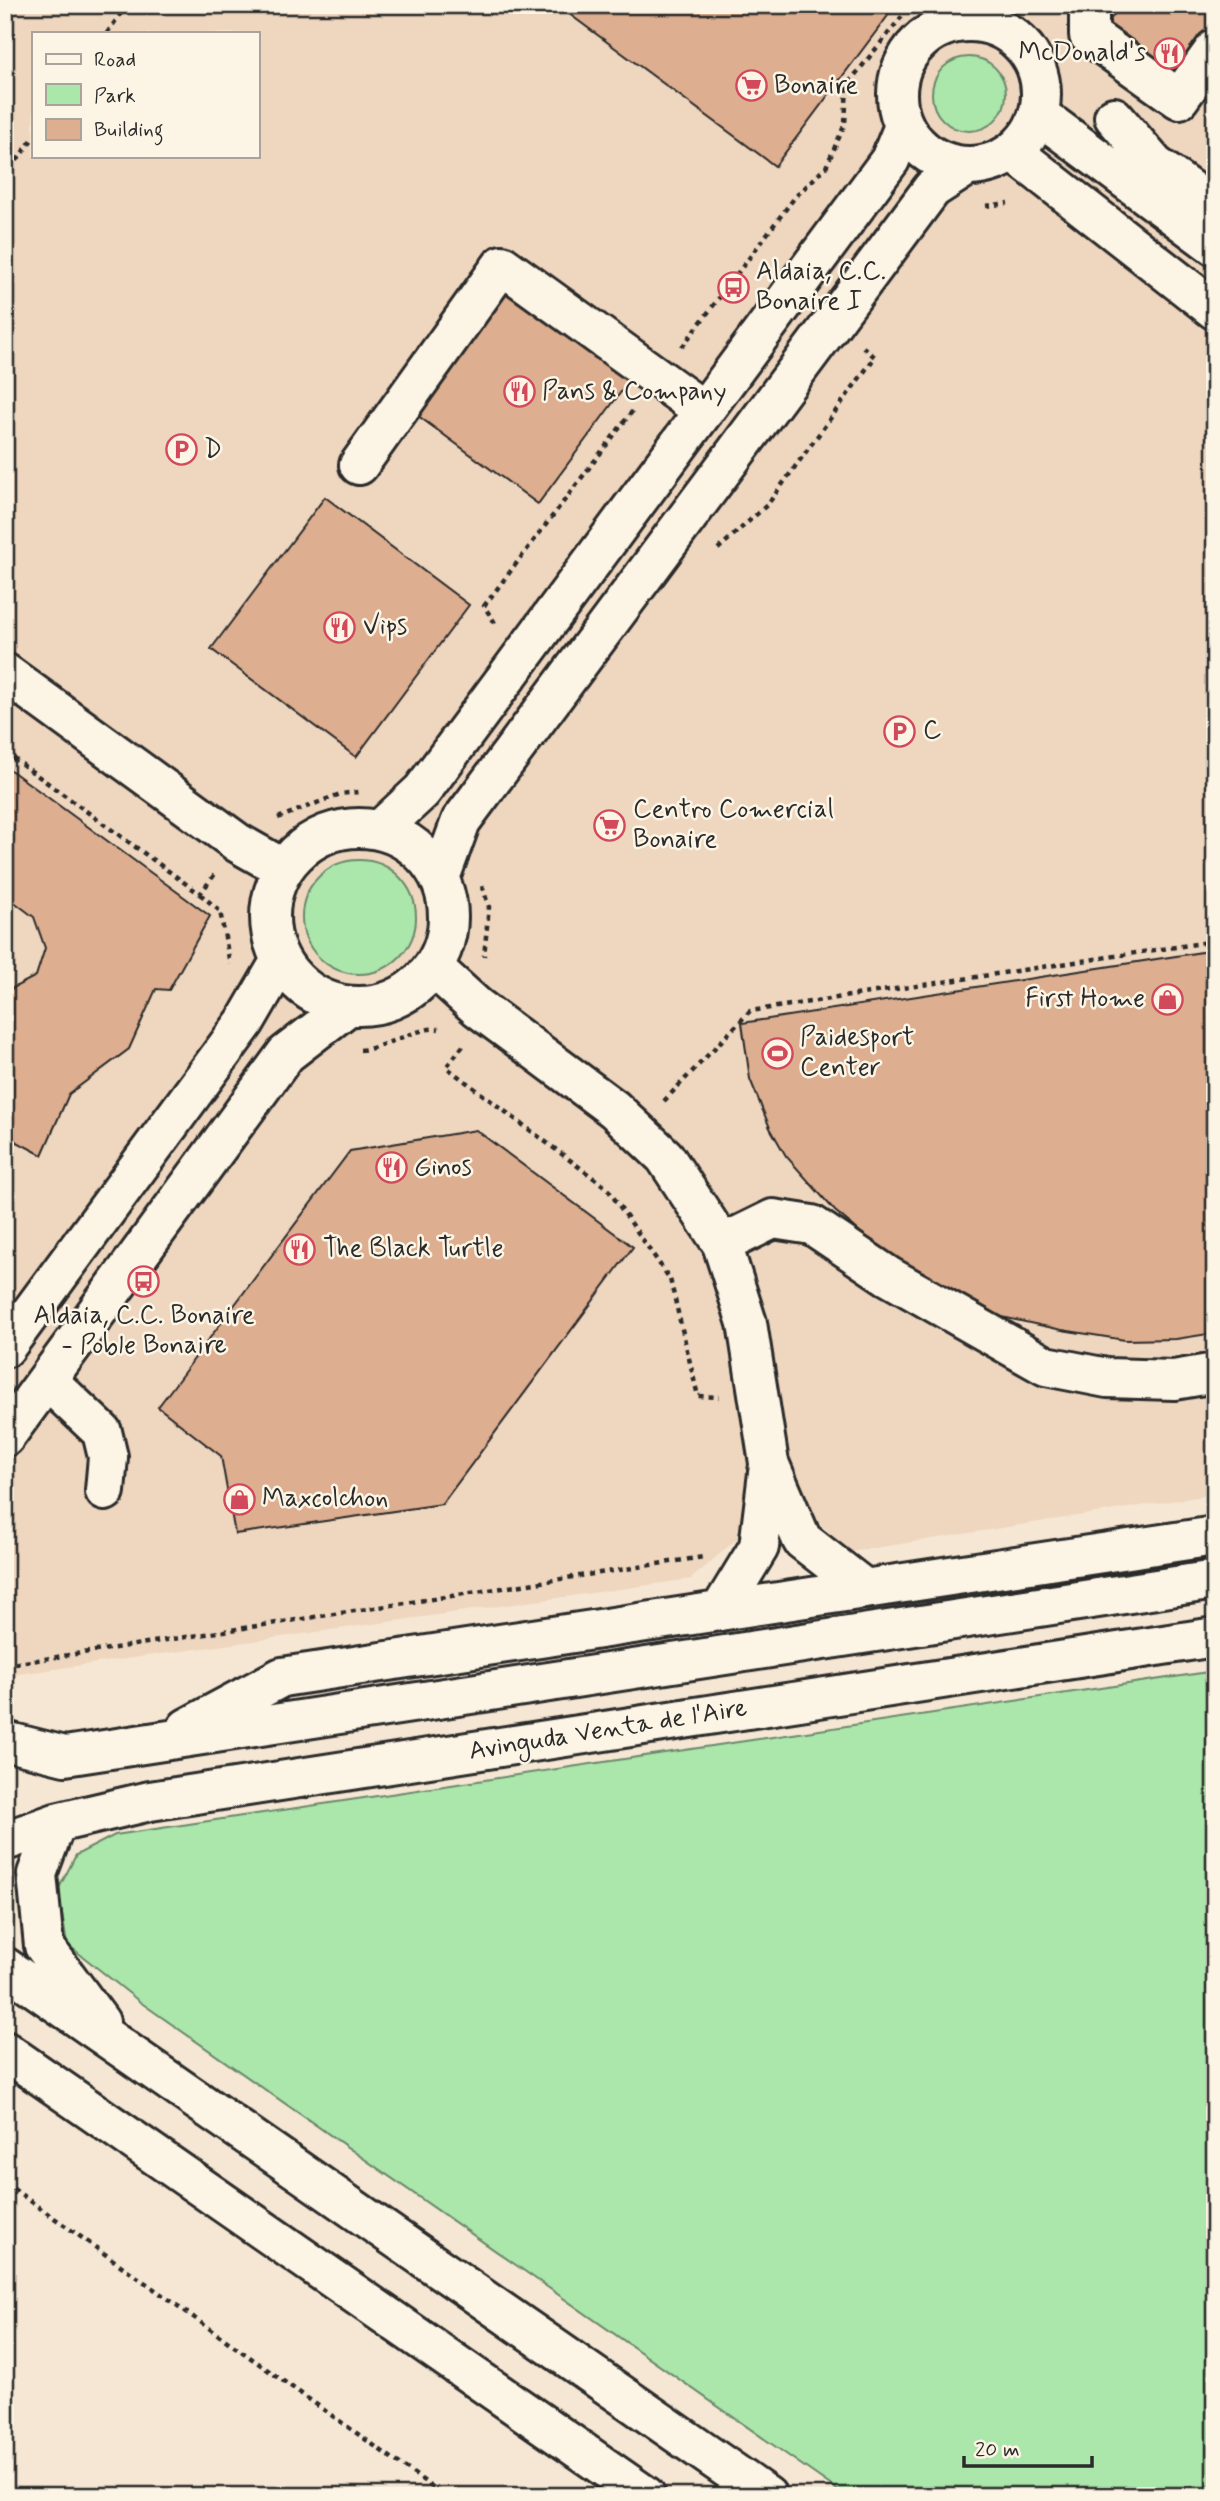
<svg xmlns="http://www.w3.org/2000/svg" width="1220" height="2501" font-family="Mynerve,sans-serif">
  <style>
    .built { fill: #eed6bf; fill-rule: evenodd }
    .green { fill: #abe6ab; stroke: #6b886b; stroke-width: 2 }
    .building { fill: #ddae8f; stroke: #2b2b2b; stroke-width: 2 }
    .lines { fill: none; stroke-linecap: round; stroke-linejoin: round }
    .minor-casing { stroke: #2b2b2b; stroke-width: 44 }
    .path { stroke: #2b2b2b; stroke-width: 4.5; stroke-dasharray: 5 5; stroke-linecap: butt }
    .minor { stroke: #fcf5e5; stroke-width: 38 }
    .labels { text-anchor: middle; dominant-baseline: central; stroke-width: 5; stroke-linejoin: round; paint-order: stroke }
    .poi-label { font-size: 26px; fill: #2b2b2b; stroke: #fcf5e5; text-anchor: start }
    .street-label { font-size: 26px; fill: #2b2b2b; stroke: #fcf5e5 }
  </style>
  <rect width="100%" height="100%" fill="#f6e7d4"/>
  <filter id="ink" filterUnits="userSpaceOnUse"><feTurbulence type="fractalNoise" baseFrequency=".0143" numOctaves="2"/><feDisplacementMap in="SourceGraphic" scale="14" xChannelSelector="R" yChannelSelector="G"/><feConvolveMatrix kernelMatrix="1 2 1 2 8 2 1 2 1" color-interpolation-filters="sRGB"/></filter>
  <g filter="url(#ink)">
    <path class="built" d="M5 5H1215V1494L850 1552 812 1516 747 1530 691 1579 5 1676ZM33 33H257V156H33Z"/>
    <path class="green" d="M932 94a37 37 0 1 1 74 0a37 37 0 1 1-74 0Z
      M302 917a57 57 0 1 1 114 0a57 57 0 1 1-114 0Z
      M1215 1671V2496H846L140 2002 67 1944 58 1890 76 1855 115 1835Z"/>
    <path class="building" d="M557 5H896L775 166Z
      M557 5H896L775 166Z
      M1121 5H1215V27L1177 79 1105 27Z
      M500 279 632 377 538 504 406 407Z
      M325 497 469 605 356 757 211 649Z
      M5 766 210 916 169 990 156 989 129 1049 69 1094 42 1155 8 1137 5 1143V992L36 976 45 948 34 917 5 895Z
      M1215 950V1333L1176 1339 1125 1340 1062 1330 984 1313 919 1281 835 1211 786 1156 770 1128 750 1079 742 1023Z
      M476 1130 633 1247 442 1504 235 1534 221 1456 158 1407 350 1151Z"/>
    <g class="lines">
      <defs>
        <path id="minor" d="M1091 5 1089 8V35L1179 99 1215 49
          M897 94a72 72 0 1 1 144 0a72 72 0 1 1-144 0Z
          M1039 115 1215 246
          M1114 117 1155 165 1215 208
          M1013 152 1215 310
          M359 465 502 265 704 411
          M5 673 238 843 284 869
          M270 917a89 89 0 1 1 178 0a89 89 0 1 1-178 0Z
          M380 830 422 791 890 160 904 126
          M440 878 461 821 932 189 966 167
          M434 968 477 1007 614 1109 665 1157 722 1244 747 1323 769 1463 802 1540 865 1589
          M722 1244 773 1219 812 1225 888 1276 1046 1366 1107 1378 1174 1380 1215 1373
          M5 1348 245 1022 281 960
          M47 1380 102 1432 108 1457 105 1491
          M5 1437 286 1054 347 1007
          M720 1611 759 1547 769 1465
          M187 1728 282 1677 1215 1536
          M5 1741 65 1756 1215 1580
          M56 1823 37 1874 44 1946 100 2022
          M5 1841 56 1823 150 1801 1215 1637
          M5 1967 767 2496
          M5 2051 646 2496"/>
      </defs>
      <use href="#minor" class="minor-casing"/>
      <path class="path" d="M107 33 127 5
        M5 177 33 138
        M986 206 1008 203
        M682 347 795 197 826 167 845 124 847 85 911 5
        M718 549 768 504 875 357 863 347
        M495 623 484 606 634 409
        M5 752 200 894 215 874
        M278 818 340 794 359 792
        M482 886 489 907 484 956
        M200 894 220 911 230 964
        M463 1046 446 1067 607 1188 670 1279 698 1396 719 1397
        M360 1050C383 1049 421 1025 439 1029
        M664 1101 750 1011 1215 941
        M5 1665 703 1557
        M5 2183 445 2496"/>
      <use href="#minor" class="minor"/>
    </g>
  </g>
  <defs>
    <symbol id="restaurant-ring" viewBox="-11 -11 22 22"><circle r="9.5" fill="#fcf5e5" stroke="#d1495b" stroke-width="1.5"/><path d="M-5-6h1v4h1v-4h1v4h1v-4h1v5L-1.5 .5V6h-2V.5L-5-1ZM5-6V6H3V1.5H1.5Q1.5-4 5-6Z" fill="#d1495b"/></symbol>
    <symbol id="supermarket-ring" viewBox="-11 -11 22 22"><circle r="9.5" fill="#fcf5e5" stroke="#d1495b" stroke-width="1.5"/><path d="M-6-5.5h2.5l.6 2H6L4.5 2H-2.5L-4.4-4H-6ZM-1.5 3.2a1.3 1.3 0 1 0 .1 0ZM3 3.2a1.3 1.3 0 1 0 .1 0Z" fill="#d1495b"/></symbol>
    <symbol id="bus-ring" viewBox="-11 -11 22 22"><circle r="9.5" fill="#fcf5e5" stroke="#d1495b" stroke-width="1.5"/><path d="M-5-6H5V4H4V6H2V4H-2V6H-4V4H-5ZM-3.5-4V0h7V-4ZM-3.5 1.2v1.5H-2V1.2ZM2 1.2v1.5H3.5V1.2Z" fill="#d1495b"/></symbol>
    <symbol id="parking-ring" viewBox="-11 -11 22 22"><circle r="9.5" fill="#fcf5e5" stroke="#d1495b" stroke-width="1.5"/><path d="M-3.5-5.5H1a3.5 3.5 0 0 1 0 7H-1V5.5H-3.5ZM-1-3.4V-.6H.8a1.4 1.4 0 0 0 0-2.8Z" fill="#d1495b"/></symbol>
    <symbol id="shop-ring" viewBox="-11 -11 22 22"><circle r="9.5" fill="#fcf5e5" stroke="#d1495b" stroke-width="1.5"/><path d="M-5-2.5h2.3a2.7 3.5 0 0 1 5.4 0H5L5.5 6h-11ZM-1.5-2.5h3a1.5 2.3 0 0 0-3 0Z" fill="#d1495b"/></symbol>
    <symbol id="stadium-ring" viewBox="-11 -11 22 22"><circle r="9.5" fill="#fcf5e5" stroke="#d1495b" stroke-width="1.5"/><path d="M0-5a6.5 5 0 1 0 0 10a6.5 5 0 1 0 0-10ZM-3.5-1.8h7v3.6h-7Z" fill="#d1495b"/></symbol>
  </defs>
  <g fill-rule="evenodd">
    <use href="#restaurant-ring" x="1152" y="36" width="35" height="35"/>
    <use href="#supermarket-ring" x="734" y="68" width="35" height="35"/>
    <use href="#bus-ring" x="716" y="270" width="35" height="35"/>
    <use href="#restaurant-ring" x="502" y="374" width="35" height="35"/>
    <use href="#parking-ring" x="164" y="432" width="35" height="35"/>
    <use href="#restaurant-ring" x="322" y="610" width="35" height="35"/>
    <use href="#parking-ring" x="882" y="714" width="35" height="35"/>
    <use href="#supermarket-ring" x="592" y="808" width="35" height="35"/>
    <use href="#shop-ring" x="1150" y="982" width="35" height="35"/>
    <use href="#stadium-ring" x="760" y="1036" width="35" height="35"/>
    <use href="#restaurant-ring" x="374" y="1150" width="35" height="35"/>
    <use href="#restaurant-ring" x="282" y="1232" width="35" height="35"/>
    <use href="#bus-ring" x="126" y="1264" width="35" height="35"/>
    <use href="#shop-ring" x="222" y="1482" width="35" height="35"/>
  </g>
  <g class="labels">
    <g class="poi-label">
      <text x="1146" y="53" text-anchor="end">McDonald's</text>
      <text x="774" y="86">Bonaire</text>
      <text x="756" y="272">Aldaia, C.C.<tspan x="756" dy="30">Bonaire I</tspan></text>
      <text x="542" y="392">Pans &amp; Company</text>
      <text x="204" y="450">D</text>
      <text x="363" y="627">Vips</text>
      <text x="923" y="731">C</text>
      <text x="633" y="810">Centro Comercial<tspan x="633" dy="30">Bonaire</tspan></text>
      <text x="1145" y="999" text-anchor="end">First Home</text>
      <text x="800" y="1038">Paidesport<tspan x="800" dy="30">Center</tspan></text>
      <text x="414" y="1168">Ginos</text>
      <text x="323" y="1249">The Black Turtle</text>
      <text x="144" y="1316" text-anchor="middle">Aldaia, C.C. Bonaire<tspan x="144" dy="30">- Poble Bonaire</tspan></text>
      <text x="262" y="1499">Maxcolchon</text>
    </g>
    <g class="street-label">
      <text transform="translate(608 1730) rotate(-9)">Avinguda Venta de l'Aire</text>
    </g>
  </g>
  <rect width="1220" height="2501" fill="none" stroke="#fcf5e5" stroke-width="28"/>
  <rect x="14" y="14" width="1192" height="2473" fill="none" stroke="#2b2b2b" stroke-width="2.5" filter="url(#ink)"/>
  <rect x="32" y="32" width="228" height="126" fill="#fcf5e5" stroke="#a8a49b" stroke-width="2"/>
  <rect x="46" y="54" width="35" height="10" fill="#fcf5e5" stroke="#a8a49b" stroke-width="2"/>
  <text x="94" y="66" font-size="21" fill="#2b2b2b">Road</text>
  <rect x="46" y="84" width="35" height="21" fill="#abe6ab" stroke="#a8a49b" stroke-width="2"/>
  <text x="94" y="102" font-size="21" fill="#2b2b2b">Park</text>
  <rect x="46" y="119" width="35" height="21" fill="#ddae8f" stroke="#a8a49b" stroke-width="2"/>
  <text x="94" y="136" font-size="21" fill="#2b2b2b">Building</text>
  <path d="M964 2456v10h128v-10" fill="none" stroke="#2b2b2b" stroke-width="3.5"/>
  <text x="975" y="2456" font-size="21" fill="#2b2b2b" stroke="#fcf5e5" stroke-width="5" paint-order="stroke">20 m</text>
</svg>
